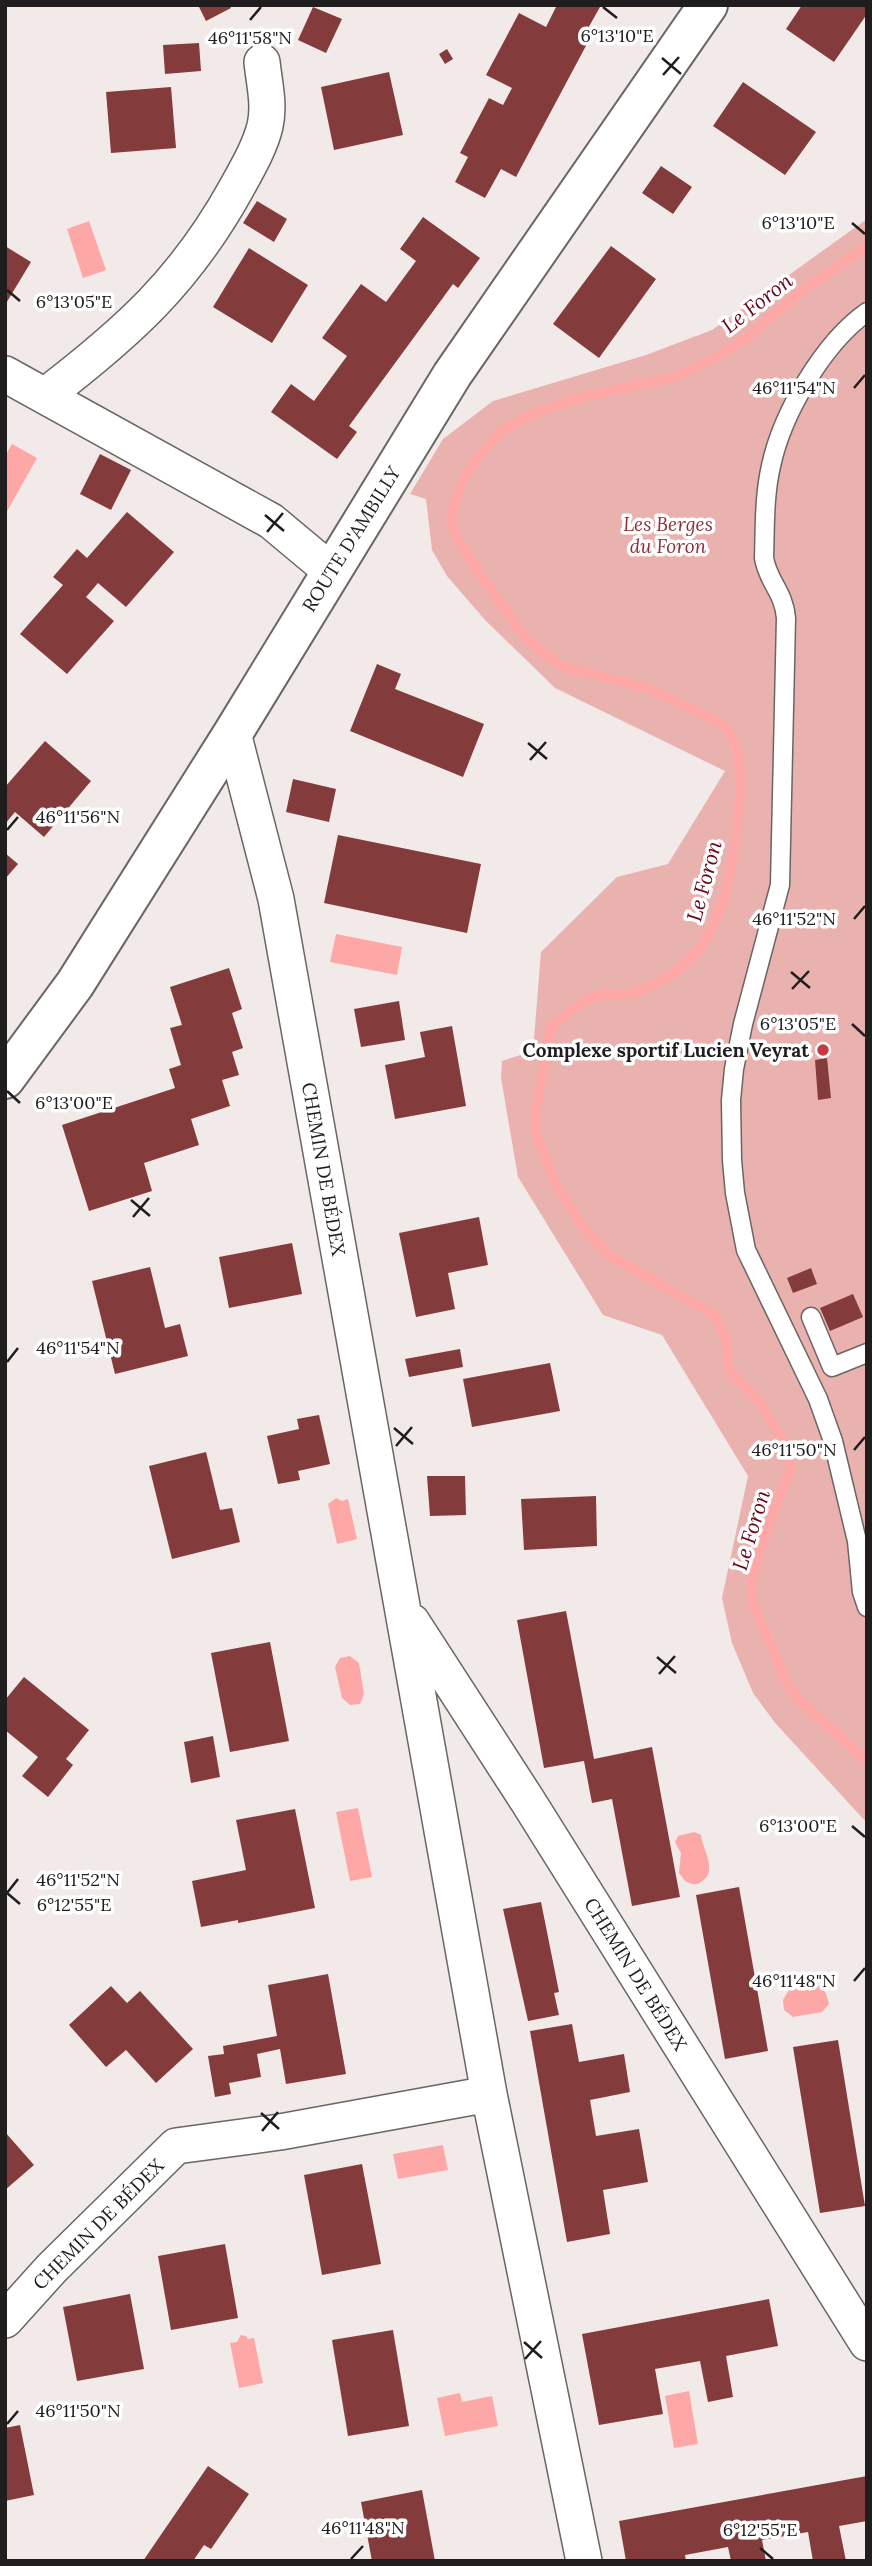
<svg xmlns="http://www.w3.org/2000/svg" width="872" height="2566" font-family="Lora,serif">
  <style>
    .green { fill: #eab2af }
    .water { fill: #fda8a6 }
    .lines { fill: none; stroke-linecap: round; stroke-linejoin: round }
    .stream { stroke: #fda8a6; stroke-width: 10 }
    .building { fill: #843b3c }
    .service-casing { stroke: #6b6564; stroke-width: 21 }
    .minor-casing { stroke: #6b6564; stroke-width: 38 }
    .tertiary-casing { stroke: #6b6564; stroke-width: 42 }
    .service { stroke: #fff; stroke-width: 18 }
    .minor { stroke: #fff; stroke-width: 35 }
    .tertiary { stroke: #fff; stroke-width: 38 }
    .ticks { fill: none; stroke: #1f1d1d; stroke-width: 2.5 }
    .poi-dot { fill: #c93944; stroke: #fff; stroke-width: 2.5 }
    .labels { text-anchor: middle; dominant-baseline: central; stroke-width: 7; stroke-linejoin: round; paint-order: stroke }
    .park-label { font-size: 19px; font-style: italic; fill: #8f2e33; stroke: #fff }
    .street-label { font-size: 19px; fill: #1f1d1d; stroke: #fff }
    .poi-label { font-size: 19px; font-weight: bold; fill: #1f1d1d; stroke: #fff; text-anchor: end }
    .water-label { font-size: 21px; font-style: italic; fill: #6a0416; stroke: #fff }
    .ticks-label { font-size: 18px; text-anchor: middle; fill: #1f1d1d; stroke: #fff; stroke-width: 7; stroke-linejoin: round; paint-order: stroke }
  </style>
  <rect width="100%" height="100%" fill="#f2eae9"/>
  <path class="green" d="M867 219V1823L776 1724 753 1693 732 1643 722 1598 748 1476 662 1335 603 1315 518 1177 501 1078 502 1061 533 1051 541 952 617 877 668 864 725 771 555 688 485 620 447 576 432 550 426 499 410 494 443 439 493 401 646 355 712 330Z"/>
  <path class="water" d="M89 221 106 270 83 278 67 229Z
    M12 444 37 458 5 515V456Z
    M336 934 402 947 397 975 330 962Z
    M336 1498 342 1501 348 1499 357 1539 337 1544 328 1504Z
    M350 1656 359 1663 364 1694 360 1704 350 1705 342 1698 335 1667 340 1658Z
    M358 1808 372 1877 350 1881 336 1812Z
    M694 1832 701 1835C702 1848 719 1872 701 1882 696 1886 690 1884 685 1881L679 1873 681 1853 675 1842 678 1836Z
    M818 1985 826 1993 829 2004 822 2012 793 2017 784 2010 783 2000 789 1990Z
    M443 2145 448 2170 398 2179 393 2154Z
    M241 2335 246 2336 248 2339 254 2338 263 2383 239 2388 230 2343 237 2342Z
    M689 2391 698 2444 674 2448 665 2396Z
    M460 2393 462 2402 492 2396 498 2426 445 2436 437 2398Z"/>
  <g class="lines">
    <path class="stream" d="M867 246 799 293 744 340 712 359 675 377 575 399 533 414 501 431 474 462 461 484 454 505 451 518 454 532 475 567 521 632 541 652 564 667 651 689 722 724C743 742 741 784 739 810 731 878 724 951 655 984 649 987 642 991 635 993 625 995 614 994 603 995 582 998 566 1015 550 1029L536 1112V1134L556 1185 585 1229 610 1256 716 1316 727 1341 729 1371 759 1401 783 1441 791 1469 774 1509 756 1563 752 1583 753 1603 786 1681 797 1698 867 1761"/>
  </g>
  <path class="building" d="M198 5H229L231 8 206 21Z
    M557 5 600 7 582 39 588 42 516 177 501 169 485 198 455 182 468 157 460 153 489 98 503 105 512 88 486 75 519 13 546 27Z
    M802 5H867V14L834 62 786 29Z
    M313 7 342 19 326 53 298 40Z
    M199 43 201 71 165 74 163 45Z
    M447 49 453 59 445 64 439 54Z
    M389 72 403 135 334 150 321 87Z
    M743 82 816 132 785 175 713 126Z
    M171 87 176 148 111 153 106 92Z
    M661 166 692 187 673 214 642 193Z
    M257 201 287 219 274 242 243 223Z
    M423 217 480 258 458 288 453 284 349 426 357 432 337 459 271 412 291 384 314 401 347 356 322 338 361 284 386 302 416 261 400 249Z
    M5 246 31 262 5 305Z
    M611 246 656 279 599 358 553 324Z
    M249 248 308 285 272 343 213 307Z
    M100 454 131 470 111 510 80 494Z
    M127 512 174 552 126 607 98 583 86 597 114 621 67 674 20 634 63 585 53 577 77 549 87 558Z
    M377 664 401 674 395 689 484 724 463 777 350 731Z
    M45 741 91 781 44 837 15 812 5 824V787Z
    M293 779 336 789 329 822 286 812Z
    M338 835 481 864 467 933 324 903Z
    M5 853 18 864 5 879Z
    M229 968 242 1009 232 1013 243 1048 232 1052 239 1075 222 1080 230 1106 191 1119 199 1145 144 1163 152 1191 89 1211 62 1125 175 1088 169 1069 181 1065 170 1028 182 1025 170 987Z
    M399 1001 405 1040 361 1047 354 1009Z
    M452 1026 466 1106 395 1119 385 1065 425 1057 420 1032Z
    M827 1058 831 1098 818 1100 815 1060Z
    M479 1217 488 1265 448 1273 455 1309 416 1317 399 1233Z
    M292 1243 302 1294 229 1308 219 1257Z
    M150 1267 165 1328 180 1324 188 1356 115 1374 92 1281Z
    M811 1268 817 1284 793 1293 787 1278Z
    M853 1294 863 1317 830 1331 820 1308Z
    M460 1349 463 1367 409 1377 405 1359Z
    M550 1363 560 1411 472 1427 463 1379Z
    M319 1415 330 1464 298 1471 300 1480 278 1484 267 1436 299 1429 297 1419Z
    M206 1452 220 1510 232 1508 240 1542 172 1559 149 1466Z
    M427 1476H465L466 1515 430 1516Z
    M596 1496 597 1546 524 1550 521 1499Z
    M566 1611 594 1759 652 1747 680 1897 632 1906 612 1799 592 1803 584 1761 544 1768 517 1620Z
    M270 1642 289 1741 230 1752 211 1653Z
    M24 1677 89 1730 66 1759 73 1765 48 1797 22 1776 38 1757 5 1730V1700Z
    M213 1736 220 1777 191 1783 184 1742Z
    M295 1809 315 1908 238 1923V1920L201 1927 192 1881 246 1870 236 1820Z
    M739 1887 768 2051 725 2059 696 1895Z
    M541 1902 559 1992 554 1993 559 2015 528 2021 503 1909Z
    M328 1974 346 2074 286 2084 280 2049 257 2054 261 2077 229 2083 231 2094 215 2097 208 2056 224 2054 223 2046 277 2036 268 1985Z
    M111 1986 127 2003 140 1991 193 2049 156 2083 126 2050 106 2067 69 2025Z
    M572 2024 579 2062 624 2054 630 2092 590 2100 596 2136 639 2129 648 2182 603 2190 610 2234 567 2242 530 2031Z
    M838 2040 865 2206 820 2213 793 2047Z
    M5 2132 34 2165 5 2190Z
    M362 2164 381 2264 322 2275 304 2175Z
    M225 2244 238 2318 171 2330 158 2256Z
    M130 2294 144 2369 77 2381 63 2307Z
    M769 2299 778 2346 726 2356 733 2397 708 2402 700 2361 655 2369 663 2414 599 2425 582 2334Z
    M393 2330 409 2426 348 2436 332 2340Z
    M20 2425 34 2495 5 2501V2428Z
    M208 2466 249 2494 211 2549 204 2545 193 2561H143Z
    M867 2476V2521L839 2526 846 2561H813L808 2532 762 2540 766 2561H731L728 2547 685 2555 686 2561H626L619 2521Z
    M422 2490 435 2561H372L361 2502Z"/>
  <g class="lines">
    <defs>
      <path id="service" d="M867 312C823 343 782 414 771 466 764 496 765 528 764 558 768 582 784 592 786 618L780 885 743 1024 734 1069 731 1100 732 1160 735 1193 746 1250 818 1399 833 1441 857 1541 862 1592 867 1607
        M811 1317 832 1367 867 1353"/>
      <path id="minor" d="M5 374 271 521 331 571
        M46 395C128 332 185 281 236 189 247 169 260 147 265 126 270 105 264 82 262 62
        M233 733 276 899 489 2094 584 2561
        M412 1622 529 1803 867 2343
        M5 2320 52 2268 176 2146 280 2132 489 2094"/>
      <path id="tertiary" d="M5 1079 75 984 233 733 452 375 708 5"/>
    </defs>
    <use href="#service" class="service-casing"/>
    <use href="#minor" class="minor-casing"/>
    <use href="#tertiary" class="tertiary-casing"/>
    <use href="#service" class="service"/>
    <use href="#minor" class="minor"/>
    <use href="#tertiary" class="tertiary"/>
  </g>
  <path class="ticks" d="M603 7 617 18M250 20 261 7M662 58 681 74M663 75 679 57M852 223 865 234M7 290 20 301M854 388 865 375M265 515 284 531M267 532 283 513M528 743 547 759M530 760 546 742M7 830 18 817M854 919 865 906M791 972 810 988M792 989 809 971M852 1024 865 1036M7 1091 20 1103M131 1200 150 1216M133 1217 149 1198M7 1362 18 1348M394 1428 413 1444M396 1446 412 1427M854 1450 865 1437M657 1657 676 1673M659 1674 675 1656M852 1826 865 1837M7 1893 20 1904M7 1893 18 1879M854 1981 865 1968M261 2113 279 2129M262 2131 278 2112M524 2342 542 2358M525 2359 541 2341M7 2424 18 2411M760 2548 773 2559M351 2559 363 2546"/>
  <circle class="poi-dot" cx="823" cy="1050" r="7"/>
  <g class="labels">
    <g class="park-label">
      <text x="668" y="524">Les Berges<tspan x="668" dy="22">du Foron</tspan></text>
    </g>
    <g class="street-label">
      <text transform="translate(351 539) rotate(-58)">ROUTE D'AMBILLY</text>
      <text transform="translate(324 1169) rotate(80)">CHEMIN DE BÉDEX</text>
      <text transform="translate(636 1974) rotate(58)">CHEMIN DE BÉDEX</text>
      <text transform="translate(98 2224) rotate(-45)">CHEMIN DE BÉDEX</text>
    </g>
    <g class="poi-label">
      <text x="809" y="1050">Complexe sportif Lucien Veyrat</text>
    </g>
    <g class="water-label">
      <text transform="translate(757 303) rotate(-38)">Le Foron</text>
      <text transform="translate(704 881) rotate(-75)">Le Foron</text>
      <text transform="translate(751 1530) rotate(-73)">Le Foron</text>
    </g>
  </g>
  <g class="ticks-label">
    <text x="617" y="42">6°13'10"E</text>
    <text x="250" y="44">46°11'58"N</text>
    <text x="798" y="229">6°13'10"E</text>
    <text x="74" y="308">6°13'05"E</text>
    <text x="794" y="394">46°11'54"N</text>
    <text x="78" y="823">46°11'56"N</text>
    <text x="794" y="925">46°11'52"N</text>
    <text x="798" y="1030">6°13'05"E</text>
    <text x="74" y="1109">6°13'00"E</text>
    <text x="78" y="1354">46°11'54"N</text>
    <text x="794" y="1456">46°11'50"N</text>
    <text x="798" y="1832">6°13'00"E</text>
    <text x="78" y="1886">46°11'52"N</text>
    <text x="74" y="1911">6°12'55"E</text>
    <text x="794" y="1987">46°11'48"N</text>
    <text x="78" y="2417">46°11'50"N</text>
    <text x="363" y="2534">46°11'48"N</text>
    <text x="760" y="2536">6°12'55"E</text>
  </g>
  <rect width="872" height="2566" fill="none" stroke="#1f1d1d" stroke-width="14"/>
</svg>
